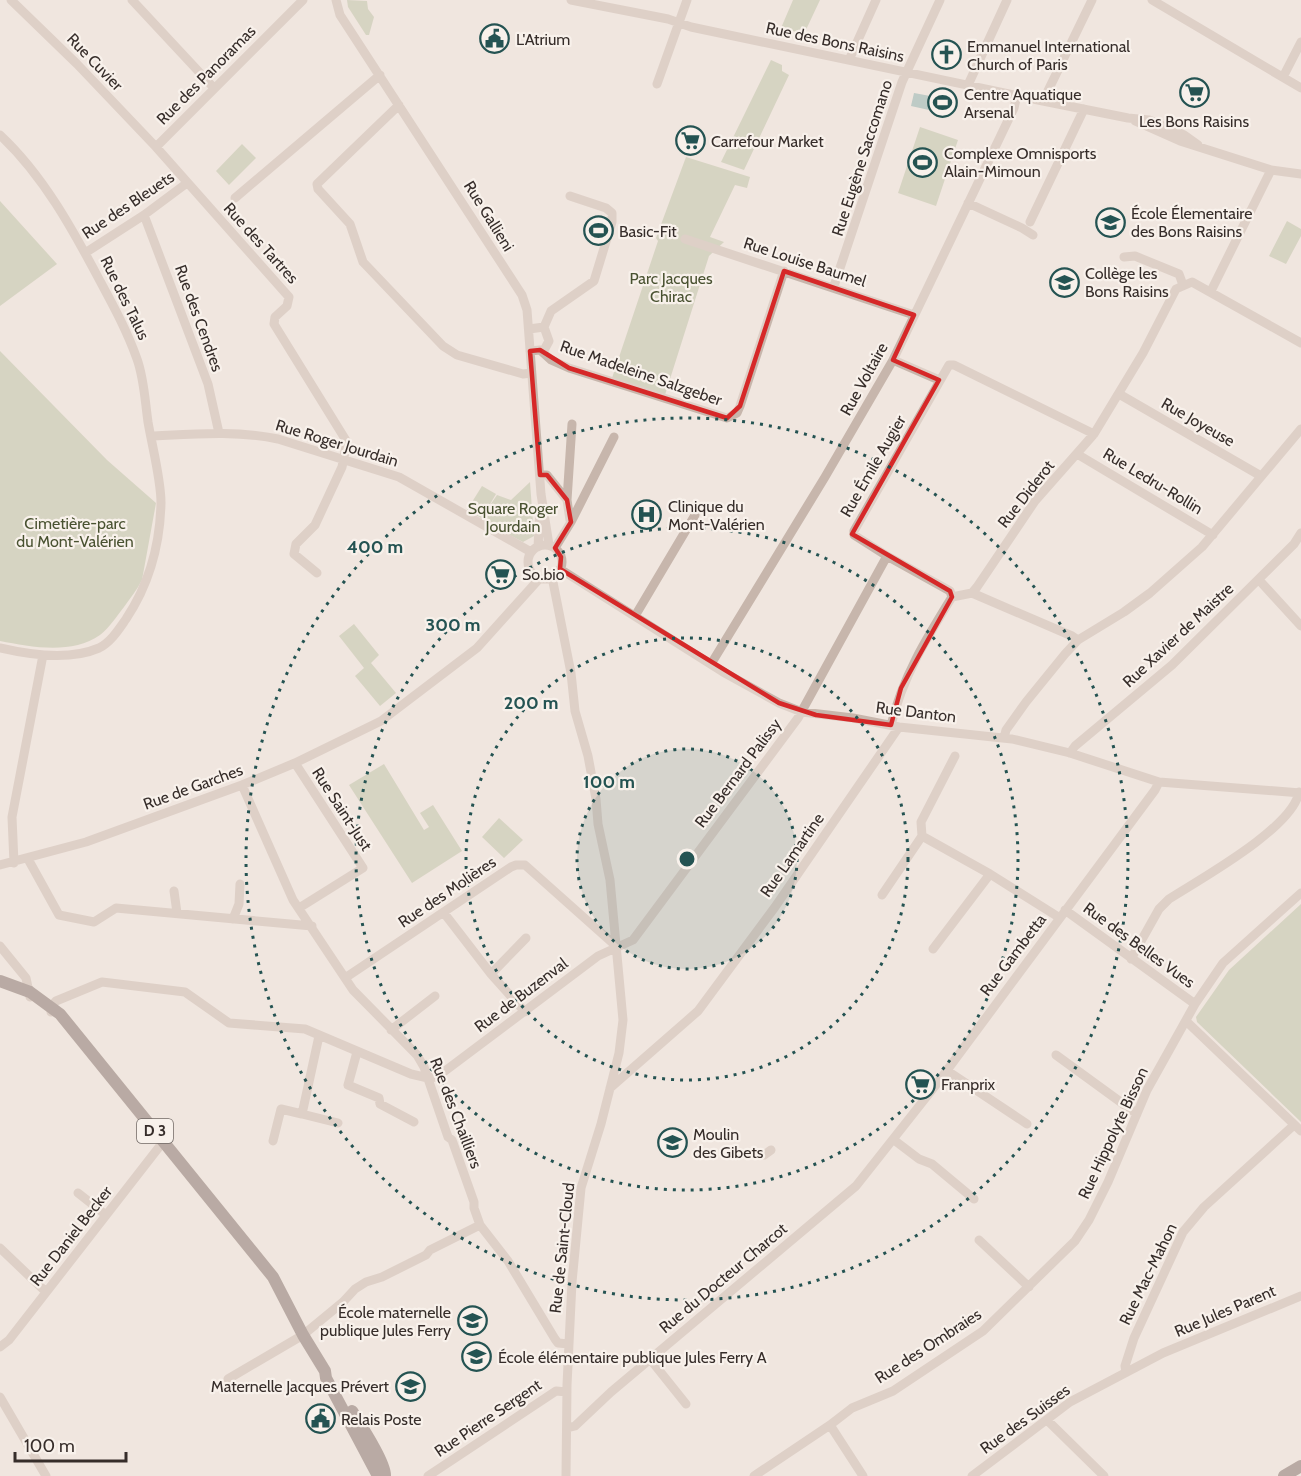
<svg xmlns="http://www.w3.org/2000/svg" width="1301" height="1476" font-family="Cabin,sans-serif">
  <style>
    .green { fill: #b7bea1 }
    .water { fill: #81aaa8 }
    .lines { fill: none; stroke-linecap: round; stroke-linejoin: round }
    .minor { stroke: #c7b6ac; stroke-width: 9 }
    .major { stroke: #76635d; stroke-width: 12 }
    .marked { fill: none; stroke: #d62828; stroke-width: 4.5; stroke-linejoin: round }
    .ring { fill: none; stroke: #245352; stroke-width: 3; stroke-dasharray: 3 6 }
    .labels { text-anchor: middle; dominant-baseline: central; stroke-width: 4.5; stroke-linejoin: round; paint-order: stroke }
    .shield { fill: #f8f1eb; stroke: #706864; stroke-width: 1.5 }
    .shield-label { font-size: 15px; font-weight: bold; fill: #362d2a }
    .poi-label { font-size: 16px; fill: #362d2a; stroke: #f8f1eb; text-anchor: start }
    .street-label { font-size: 16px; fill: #362d2a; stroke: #f8f1eb }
    .park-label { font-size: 16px; fill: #495231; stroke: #f8f1eb }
    .centre { fill: #245352; stroke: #f8f1eb; stroke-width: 3 }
    .ring-label { font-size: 18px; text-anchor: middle; font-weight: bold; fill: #245352; stroke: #f8f1eb; stroke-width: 4.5; stroke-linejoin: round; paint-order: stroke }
  </style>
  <rect width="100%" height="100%" fill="#f0e6df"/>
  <path class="green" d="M347 0 367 1 368 9 374 17 369 35H366L348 7Z
    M793 0H820L804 34 781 28Z
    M771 60 782 65V71L789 75 744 170 721 162Z
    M920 127 958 140 936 206 898 193Z
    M242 144 256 158 229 185 216 171Z
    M686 157 750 177 747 188 735 185 710 237 724 242 709 256 664 398 611 381 658 241 656 238Z
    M0 201 57 264 0 306Z
    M1287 221 1301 229V236L1286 264 1269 256Z
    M0 351 107 460 156 503 142 580C137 590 130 598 124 607 116 617 110 627 100 635 72 655 31 647 0 641Z
    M530 482 534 536 523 542 481 520V518L467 510 482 486 496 494 486 511 497 495 511 500Z
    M354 624 379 655 370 664 371 663 396 693 380 706 355 676 364 668 339 636Z
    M384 764 424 830 429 827 420 813 433 805 462 851 412 883 349 785Z
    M499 818 523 840 504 858 482 837Z
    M1301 904V1122L1197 1022 1196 1017 1229 970Z"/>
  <path class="water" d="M914 93 941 98 938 112 911 106Z"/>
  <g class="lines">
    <path class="minor" d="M11 0 77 64 156 147 289 297 287 306 275 317 274 324 347 442 342 467 315 525 296 544 294 554 317 573
      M132 0 214 88
      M336 0 340 15 522 295 527 310 541 494 549 545
      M571 0 668 19 691 27 1043 101 1128 118 1149 120 1184 135 1198 145
      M1152 0 1301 88
      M849 60 876 0
      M1283 77 1301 42
      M657 84 687 0
      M968 85 1007 0
      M1043 101 1092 0
      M399 105 317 184 318 189 350 224 363 262 443 346 457 355 523 374 531 373
      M1135 121 1180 141 1271 170 1301 174
      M0 135C43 175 73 230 100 281 114 307 127 331 137 359 144 378 145 401 148 422 152 446 161 479 161 503 160 545 150 583 126 619 119 629 111 642 99 648 69 661 30 655 0 648
      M156 147 303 0
      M235 198 380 75
      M968 203 1022 228 1033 235
      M144 215 208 384 219 433
      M1030 222 1084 109
      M685 239 914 315
      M85 253 144 215 187 183
      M1124 257 1135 256 1179 274 1183 285
      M834 286 902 82 940 0
      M1211 291 1271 170
      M529 329 544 327 551 311 594 281 612 222V213L606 208 570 196
      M530 351 540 350 551 360 569 368 727 418 737 413 740 406 784 271
      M543 352 549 341 544 327
      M893 360 939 380
      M1119 394 1261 476
      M151 436C193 434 236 430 278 439L399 477 531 552
      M1077 454 1213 535
      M540 475H547L567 500
      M570 520 567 500 572 424
      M528 562a17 17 0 1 1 34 0a17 17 0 1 1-34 0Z
      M538 547 540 510
      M555 548 571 522 614 437
      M887 556 950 591 952 597
      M560 569 723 672 779 703 802 712 853 718 899 727 1012 739 1070 753 1159 782 1301 793
      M552 577 571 673 575 711 588 756 596 799 598 824 610 880 623 1020 619 1053 601 1124 581 1188 572 1282 567 1385 566 1476
      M1259 580 1301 626
      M972 593 1072 636 1078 640
      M635 616 695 515
      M711 664 825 477 893 360 1014 108 1017 95
      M891 725C903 676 926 639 952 597L972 593 977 587 1035 501 1094 434 1143 353 1176 289 1192 282 1301 343
      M1004 738 1006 730 1026 702 1065 654 1078 640 1124 612 1150 593 1202 547 1301 429
      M1070 753 1075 746 1172 665 1294 544 1301 533
      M955 756 921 822 922 836 990 874 1060 918
      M295 763 363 868 299 908
      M242 785 293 900 353 990 417 1055 424 1067 448 1137 452 1140 474 1202V1208L480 1225 508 1261 555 1339 558 1343 569 1344
      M28 859 59 915 94 922 116 908 312 926
      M14 863 12 817 43 655
      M0 865 86 842 242 785 295 763 381 721 477 648 540 578
      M174 891 177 913
      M882 895 922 836
      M1065 910 1195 1004
      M444 913 491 974 525 1012
      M233 919 239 904 240 884
      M0 946 26 978 30 997
      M933 949 990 874
      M1131 959 1159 909 1169 899C1200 879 1293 828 1299 792
      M491 974 526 938
      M345 978 511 867 516 865H525L617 947
      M51 1012V1007L56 1001 102 982 185 992 229 1023 305 1029 411 1074 428 1078 437 1077 598 956 633 940 798 718 887 556 854 535V531L949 365H954L1094 434
      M1186 1021 1301 1131
      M391 1030 435 996
      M319 1036 302 1114 338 1123
      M357 1052 348 1085 379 1098 380 1104 414 1122
      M1056 1055 1137 1114
      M946 1070 1027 1124
      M610 1088 698 1011 775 907 899 727
      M894 1140 919 1159 932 1164 974 1199
      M273 1141 281 1109 302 1114
      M764 1155 771 1150
      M78 1193 106 1215
      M979 1240 1029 1287
      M0 1248 46 1292
      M0 1347 9 1340 163 1142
      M650 1359 686 1404
      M1126 1372 1125 1366 1134 1338 1183 1232 1204 1207 1294 1125
      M228 1379 303 1335 343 1302 355 1289 366 1282 382 1277 426 1255 430 1250 480 1225
      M0 1397 46 1476
      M1047 1420 1104 1476
      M830 1425 863 1476
      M567 1428 575 1426 611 1392 856 1186 939 1081 1155 790 1159 782
      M428 1476 556 1391 567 1392
      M754 1476 830 1425 852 1408 893 1391 983 1331 1075 1241 1089 1220 1108 1182 1147 1090 1195 1004 1223 963 1301 893
      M972 1476 1070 1402 1163 1353 1301 1296"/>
    <path class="major" d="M0 981 30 992 60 1014 273 1277 303 1335 325 1371 326 1378 378 1476
      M352 1411C360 1424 386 1463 385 1476
      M1284 1476 1301 1466"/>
  </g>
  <path d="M0 0H1301V1476H0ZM784 271 914 315 893 360 939 380 852 534 950 591 952 597 901 688 891 725 816 715 779 703 560 569 561 557 555 548 571 522 567 500 547 475H540L530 351 540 350 569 368 727 418 740 406Z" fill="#f0e6df" fill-opacity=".55" fill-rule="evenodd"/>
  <path class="marked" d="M784 271 914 315 893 360 939 380 852 534 950 591 952 597 901 688 891 725 816 715 779 703 560 569 561 557 555 548 571 522 567 500 547 475H540L530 351 540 350 569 368 727 418 740 406Z"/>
  <circle cx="687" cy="859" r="110" fill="#245352" fill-opacity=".12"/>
  <g class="ring">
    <circle cx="687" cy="859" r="110"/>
    <circle cx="687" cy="859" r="221"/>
    <circle cx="687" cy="859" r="331"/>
    <circle cx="687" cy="859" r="441"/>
  </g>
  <defs>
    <symbol id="civic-ring" viewBox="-11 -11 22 22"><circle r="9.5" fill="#f8f1eb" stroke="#245352" stroke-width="1.5"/><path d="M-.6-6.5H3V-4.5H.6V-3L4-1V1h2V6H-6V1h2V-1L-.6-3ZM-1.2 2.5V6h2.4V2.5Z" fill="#245352"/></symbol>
    <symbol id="church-ring" viewBox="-11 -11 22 22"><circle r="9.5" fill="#f8f1eb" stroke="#245352" stroke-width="1.5"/><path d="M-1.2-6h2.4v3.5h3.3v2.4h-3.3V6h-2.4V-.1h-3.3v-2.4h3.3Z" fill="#245352"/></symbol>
    <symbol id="supermarket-ring" viewBox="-11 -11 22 22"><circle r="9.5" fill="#f8f1eb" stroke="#245352" stroke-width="1.5"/><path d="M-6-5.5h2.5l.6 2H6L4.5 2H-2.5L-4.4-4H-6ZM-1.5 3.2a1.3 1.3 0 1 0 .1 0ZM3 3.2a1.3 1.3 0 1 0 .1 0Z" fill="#245352"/></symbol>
    <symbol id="stadium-ring" viewBox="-11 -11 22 22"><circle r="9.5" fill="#f8f1eb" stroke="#245352" stroke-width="1.5"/><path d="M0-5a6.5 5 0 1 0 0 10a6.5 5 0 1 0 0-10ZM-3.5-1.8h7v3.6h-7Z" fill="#245352"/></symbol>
    <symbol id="school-ring" viewBox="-11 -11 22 22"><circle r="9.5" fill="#f8f1eb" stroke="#245352" stroke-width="1.5"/><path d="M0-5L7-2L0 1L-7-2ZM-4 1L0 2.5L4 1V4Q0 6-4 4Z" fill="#245352"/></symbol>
    <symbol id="hospital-ring" viewBox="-11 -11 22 22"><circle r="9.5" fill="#f8f1eb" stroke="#245352" stroke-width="1.5"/><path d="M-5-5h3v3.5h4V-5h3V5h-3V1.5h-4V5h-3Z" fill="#245352"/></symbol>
  </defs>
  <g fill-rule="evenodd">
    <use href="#civic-ring" x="478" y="22" width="33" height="33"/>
    <use href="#church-ring" x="930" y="38" width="33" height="33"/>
    <use href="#supermarket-ring" x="1178" y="76" width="33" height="33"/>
    <use href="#stadium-ring" x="926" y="86" width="33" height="33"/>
    <use href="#supermarket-ring" x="674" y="124" width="33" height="33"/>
    <use href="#stadium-ring" x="906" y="146" width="33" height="33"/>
    <use href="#school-ring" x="1094" y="206" width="33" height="33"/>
    <use href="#stadium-ring" x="582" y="214" width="33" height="33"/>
    <use href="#school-ring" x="1048" y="266" width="33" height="33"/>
    <use href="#hospital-ring" x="630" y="498" width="33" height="33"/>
    <use href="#supermarket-ring" x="484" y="558" width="33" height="33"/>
    <use href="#supermarket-ring" x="904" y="1068" width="33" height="33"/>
    <use href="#school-ring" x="656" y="1126" width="33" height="33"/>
    <use href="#school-ring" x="456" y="1304" width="33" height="33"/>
    <use href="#school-ring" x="460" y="1340" width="33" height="33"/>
    <use href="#school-ring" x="394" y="1370" width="33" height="33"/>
    <use href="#civic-ring" x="304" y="1402" width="33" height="33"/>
  </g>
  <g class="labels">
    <rect class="shield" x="137" y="1119" width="36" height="24" rx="4.5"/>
    <g class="shield-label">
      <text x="155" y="1131">D 3</text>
    </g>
    <g class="poi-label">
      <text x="516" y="39">L'Atrium</text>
      <text x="967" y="46">Emmanuel International<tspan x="967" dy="18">Church of Paris</tspan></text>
      <text x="964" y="94">Centre Aquatique<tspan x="964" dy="18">Arsenal</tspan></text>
      <text x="1194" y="121" text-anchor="middle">Les Bons Raisins</text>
      <text x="711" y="141">Carrefour Market</text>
      <text x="944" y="153">Complexe Omnisports<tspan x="944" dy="18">Alain-Mimoun</tspan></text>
      <text x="1131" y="213">École Élementaire<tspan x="1131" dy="18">des Bons Raisins</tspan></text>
      <text x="619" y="231">Basic-Fit</text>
      <text x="1085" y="273">Collège les<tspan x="1085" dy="18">Bons Raisins</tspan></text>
      <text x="668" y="506">Clinique du<tspan x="668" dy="18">Mont-Valérien</tspan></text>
      <text x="522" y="574">So.bio</text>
      <text x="941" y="1084">Franprix</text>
      <text x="693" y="1134">Moulin<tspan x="693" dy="18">des Gibets</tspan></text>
      <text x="451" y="1312" text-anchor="end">École maternelle<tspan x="451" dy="18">publique Jules Ferry</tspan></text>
      <text x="498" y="1357">École élémentaire publique Jules Ferry A</text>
      <text x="389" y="1386" text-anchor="end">Maternelle Jacques Prévert</text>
      <text x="341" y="1419">Relais Poste</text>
    </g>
    <g class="street-label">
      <text transform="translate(835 42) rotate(12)">Rue des Bons Raisins</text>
      <text transform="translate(95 62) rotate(46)">Rue Cuvier</text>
      <text transform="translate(206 75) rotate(-45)">Rue des Panoramas</text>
      <text transform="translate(862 158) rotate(-72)">Rue Eugène Saccomano</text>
      <text transform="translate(128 205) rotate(-34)">Rue des Bleuets</text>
      <text transform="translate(489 216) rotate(58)">Rue Gallieni</text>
      <text transform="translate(261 243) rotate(48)">Rue des Tartres</text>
      <text transform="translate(805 262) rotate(18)">Rue Louise Baumel</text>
      <text transform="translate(125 298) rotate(64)">Rue des Talus</text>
      <text transform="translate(199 318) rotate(70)">Rue des Cendres</text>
      <text transform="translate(641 373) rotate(19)">Rue Madeleine Salzgeber</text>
      <text transform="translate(864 379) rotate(-61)">Rue Voltaire</text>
      <text transform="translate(1198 422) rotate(30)">Rue Joyeuse</text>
      <text transform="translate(337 443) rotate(17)">Rue Roger Jourdain</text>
      <text transform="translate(873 466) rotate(-60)">Rue Émile Augier</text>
      <text transform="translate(1153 481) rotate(31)">Rue Ledru-Rollin</text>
      <text transform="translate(1026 494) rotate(-52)">Rue Diderot</text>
      <text transform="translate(1178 635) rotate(-43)">Rue Xavier de Maistre</text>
      <text transform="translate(916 712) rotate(7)">Rue Danton</text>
      <text transform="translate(738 773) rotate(-53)">Rue Bernard Palissy</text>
      <text transform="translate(193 787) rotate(-20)">Rue de Garches</text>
      <text transform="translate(342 809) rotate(57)">Rue Saint-Just</text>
      <text transform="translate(792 855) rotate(-55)">Rue Lamartine</text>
      <text transform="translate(447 892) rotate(-34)">Rue des Molières</text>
      <text transform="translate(1139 945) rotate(36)">Rue des Belles Vues</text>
      <text transform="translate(1013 955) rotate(-53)">Rue Gambetta</text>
      <text transform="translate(521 995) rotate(-37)">Rue de Buzenval</text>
      <text transform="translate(456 1113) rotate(69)">Rue des Chailliers</text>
      <text transform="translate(1113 1133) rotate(-65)">Rue Hippolyte Bisson</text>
      <text transform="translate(71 1236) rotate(-52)">Rue Daniel Becker</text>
      <text transform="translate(562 1248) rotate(-84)">Rue de Saint-Cloud</text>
      <text transform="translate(1148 1274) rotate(-64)">Rue Mac-Mahon</text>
      <text transform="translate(723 1278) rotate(-40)">Rue du Docteur Charcot</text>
      <text transform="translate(1225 1311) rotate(-23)">Rue Jules Parent</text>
      <text transform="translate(928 1346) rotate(-33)">Rue des Ombraies</text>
      <text transform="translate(488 1418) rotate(-34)">Rue Pierre Sergent</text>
      <text transform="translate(1025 1419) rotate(-36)">Rue des Suisses</text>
    </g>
    <g class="park-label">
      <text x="671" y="278">Parc Jacques<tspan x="671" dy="18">Chirac</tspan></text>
      <text x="513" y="508">Square Roger<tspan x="513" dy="18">Jourdain</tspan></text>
      <text x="75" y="523">Cimetière-parc<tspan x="75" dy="18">du Mont-Valérien</tspan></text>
    </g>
  </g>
  <circle cx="687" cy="859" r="9" class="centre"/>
  <g class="ring-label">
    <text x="375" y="553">400 m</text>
    <text x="453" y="631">300 m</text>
    <text x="531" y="709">200 m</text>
    <text x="609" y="788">100 m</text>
  </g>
  <path d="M15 1452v9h111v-9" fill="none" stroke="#362d2a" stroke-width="3"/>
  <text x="24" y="1452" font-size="18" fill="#362d2a" stroke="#f8f1eb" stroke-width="4.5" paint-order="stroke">100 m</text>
</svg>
